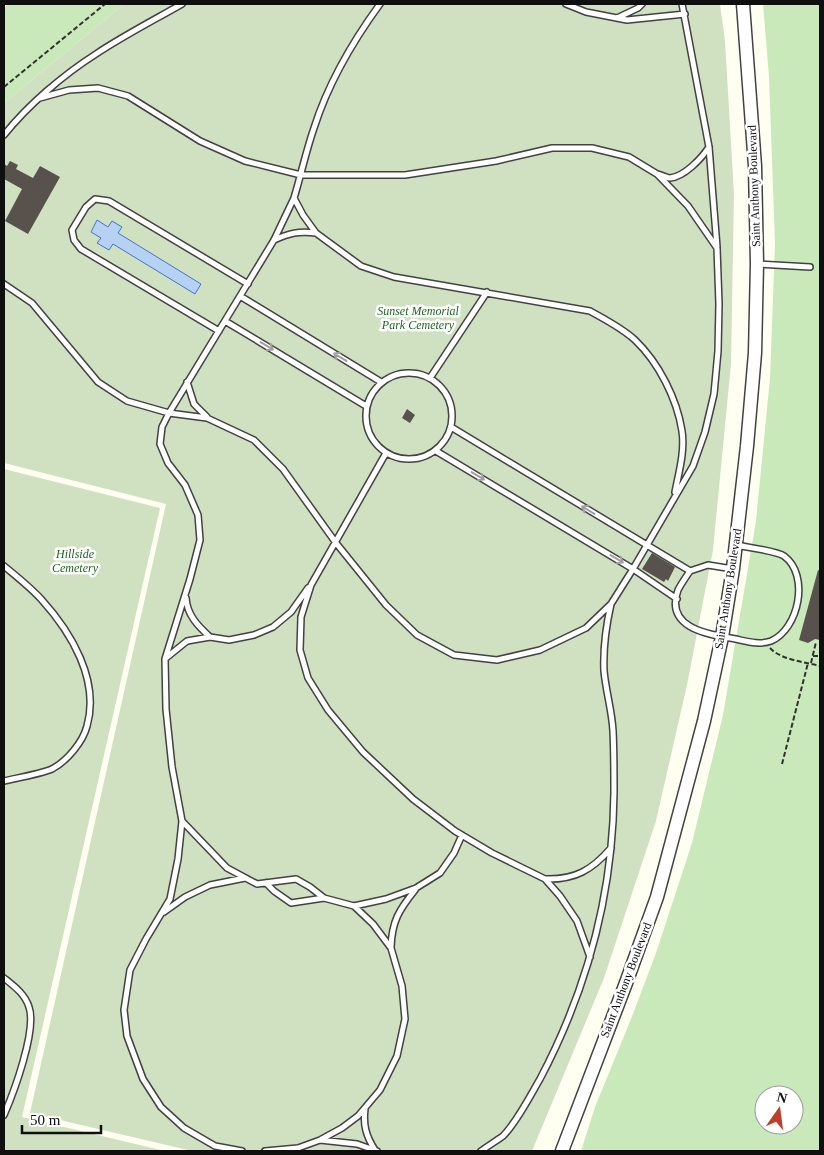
<svg xmlns="http://www.w3.org/2000/svg" width="824" height="1155" font-family="'Times New Roman',serif">
  <style>
    .green { fill: #c9e9bb; fill-rule: evenodd }
    .cemetery { fill: #d0e1c2 }
    .water { fill: #b7d1f5; stroke: #3f76ca }
    .building { fill: #57524b }
    .lines { fill: none; stroke-linecap: round; stroke-linejoin: round }
    .service-casing { stroke: #424242; stroke-width: 8 }
    .tertiary-casing { stroke: #424242; stroke-width: 15 }
    .path { stroke: #313131; stroke-width: 2; stroke-dasharray: 5 2.5; stroke-linecap: butt }
    .service { stroke: #fff; stroke-width: 5 }
    .tertiary { stroke: #fff; stroke-width: 12 }
    .oneway { stroke: #9f9f9f }
    .labels { text-anchor: middle; dominant-baseline: central; stroke-width: 5; stroke-linejoin: round; paint-order: stroke }
    .street-label { font-size: 12px; fill: #0f0f0f; stroke: #fff }
    .park-label { font-size: 12px; font-style: italic; fill: #206620; stroke: #fff }
  </style>
  <rect width="100%" height="100%" fill="#fffff1"/>
  <path class="green" d="M8 4H124L4 103V8Z
    M763 4H820V1151H581L595 1107 631 1019 656 953 692 843 723 715 756 521 770 378 775 243 769 77ZM764 1095H794V1125H764Z"/>
  <path class="cemetery" d="M124 4H720L725 41 734 194 731 364 713 550 687 685 656 821 604 978 532 1151H192L30 1113 166 504 4 463V103Z
    M4 469 160 508 22 1117 165 1151H4Z"/>
  <path class="water" d="M97 220 108 227 112 221 122 227 118 233 201 284 195 294 113 244 109 250 97 243 101 238 91 232Z"/>
  <path class="building" d="M10 161 18 165 16 169 33 178 40 166 60 177 28 234 5 221 22 189 4 179V164L7 166Z
    M407 409 415 415 410 423 402 418Z
    M652 553 675 567 668 581 666 579 664 582 642 569Z
    M818 570 820 571V640L815 639 808 643 799 640Z"/>
  <g class="lines">
    <defs>
      <path id="service" d="M380 4C353 41 328 84 314 128 306 151 301 175 294 198L303 215 316 233 361 266 394 277 590 311C606 320 622 328 635 340 659 363 677 399 682 431 685 451 679 472 675 492
        M566 4 586 12 627 20 685 14
        M682 4 709 147 717 247
        M617 18 638 8 642 4
        M4 135C28 105 63 75 96 54 123 36 154 20 182 4
        M658 174C661 175 667 178 670 178 684 177 702 158 709 147
        M274 240C290 233 298 231 316 233
        M757 264 810 267
        M4 284 32 303 98 382 127 401 169 413 207 418 254 440 283 469 336 543 386 605 417 635 454 655 497 660 540 650 586 628 611 604 633 569 693 466 705 432 714 394 718 351 719 304 717 248 688 206 657 174 629 157 592 148H552L496 161 405 175H301L245 161 200 141 128 96 98 88 69 90 40 98
        M240 296 381 382
        M225 321 366 406
        M219 331 81 249 74 240 72 230 86 207 95 199 109 201 248 284
        M366 416a43 43 0 1 1 86 0a43 43 0 1 1-86 0Z
        M430 378 487 292
        M187 382 194 404 207 417
        M451 427 690 571
        M436 451 633 569 677 599
        M386 453 311 585 301 617 300 650 308 678 328 710 363 752 413 799 455 831 492 853 545 879 560 896 577 921 590 957
        M4 566C16 576 30 587 41 599 71 632 100 680 87 726 83 742 67 761 52 769 40 774 17 778 4 781
        M733 569 708 565 690 571C686 577 681 584 678 590 665 626 704 634 730 638 743 640 758 646 771 641 799 629 810 575 784 556 777 551 746 547 736 545
        M186 598C187 615 198 626 210 637
        M166 658 187 641 210 637 229 640 254 635 273 627 291 612 308 588
        M182 821 227 868 257 884 296 879 310 887 324 898 354 906 386 899 416 888 440 873 454 853 462 835
        M545 879C575 880 592 870 611 848
        M266 883 274 891 291 903 324 898
        M164 912 185 897 210 885 245 878
        M391 947C392 921 399 910 415 890
        M4 978C14 986 25 994 29 1007 37 1030 14 1092 4 1115
        M365 1109C363 1125 366 1136 375 1150
        M320 1140 342 1128 358 1116 380 1090 397 1056 405 1019 402 986 391 948 373 924 354 906
        M242 1151 215 1146 184 1128 161 1107 143 1079 127 1036 124 1010 130 970 146 939 170 899 178 859 182 821 172 767 166 709 165 659 190 579 200 540 198 515 185 485 168 463 160 444 162 427 169 413 274 240 294 198
        M265 1151 298 1148 320 1140 357 1144 377 1151
        M481 1151C488 1146 496 1141 503 1136 517 1122 530 1096 540 1079 587 990 613 893 614 792 614 772 614 751 613 731 612 711 606 692 604 671 603 648 606 626 611 604"/>
      <path id="tertiary" d="M562 1151 626 983 657 897 704 721 722 637 733 569 747 446 755 353 757 264 755 166 743 4"/>
    </defs>
    <use href="#service" class="service-casing"/>
    <use href="#tertiary" class="tertiary-casing"/>
    <path class="path" d="M4 87 105 4
      M770 648C781 660 805 662 820 666
      M813 656H820
      M811 663 816 642
      M782 764 808 663"/>
    <use href="#service" class="service"/>
    <use href="#tertiary" class="tertiary"/>
  </g>
  <defs><path id="oneway-shaft" d="M-6 0H5M1.5-3L5.5 0L1.5 3" fill="none" stroke-width="1.6" stroke-linecap="round" stroke-linejoin="round" transform="scale(1.25)"/></defs>
  <g class="oneway">
    <use href="#oneway-shaft" transform="translate(267 346) rotate(31)"/>
    <use href="#oneway-shaft" transform="translate(340 357) rotate(-149)"/>
    <use href="#oneway-shaft" transform="translate(478 476) rotate(31)"/>
    <use href="#oneway-shaft" transform="translate(588 510) rotate(-149)"/>
    <use href="#oneway-shaft" transform="translate(617 559) rotate(31)"/>
  </g>
  <g class="labels">
    <g class="street-label">
      <text transform="translate(754 186) rotate(-92)">Saint Anthony Boulevard</text>
      <text transform="translate(728 589) rotate(-81)">Saint Anthony Boulevard</text>
      <text transform="translate(626 980) rotate(-69)">Saint Anthony Boulevard</text>
    </g>
    <g class="park-label">
      <text x="418" y="311">Sunset Memorial<tspan x="418" dy="14">Park Cemetery</tspan></text>
      <text x="75" y="554">Hillside<tspan x="75" dy="14">Cemetery</tspan></text>
    </g>
  </g>
  <rect width="824" height="1155" fill="none" stroke="#0f0f0f" stroke-width="10"/>
  <g transform="translate(779 1110) rotate(14)"><circle r="24" fill="#ffffff" stroke="#9f9f9f"/>
  <path d="M0-4L9 19L0 12L-9 19Z" fill="#bc4029"/>
  <text y="-8" font-size="14" font-weight="bold" text-anchor="middle" fill="#0f0f0f">N</text>
  </g>
  <path d="M22 1125v8h79v-8" fill="none" stroke="#0f0f0f" stroke-width="2.5"/>
  <text x="30" y="1125" font-size="15" fill="#0f0f0f" stroke="#ffffff" stroke-width="4" paint-order="stroke">50 m</text>
</svg>
